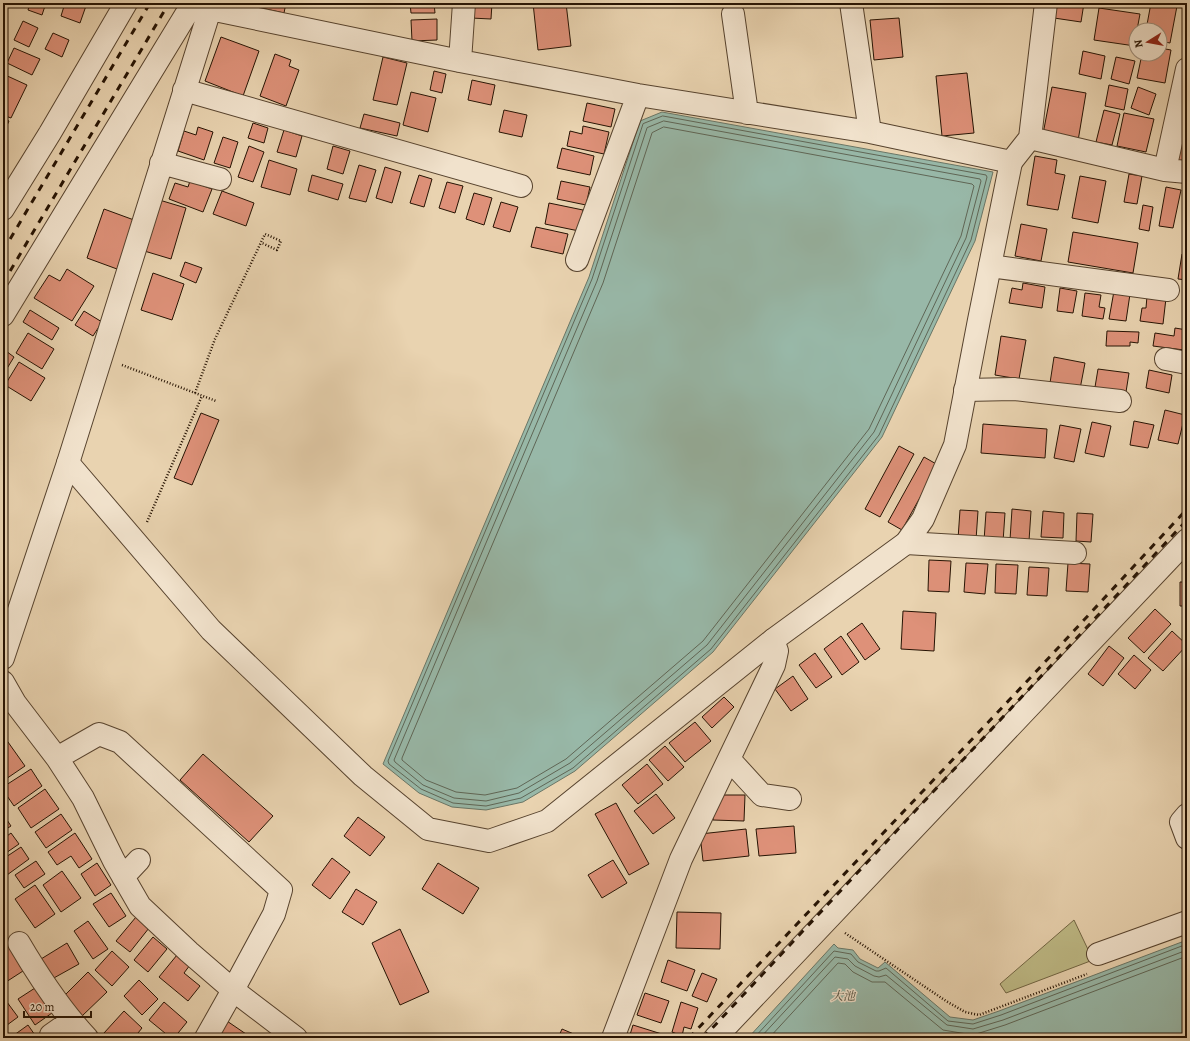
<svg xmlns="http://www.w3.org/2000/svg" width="1190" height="1041" font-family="Alegreya,'Noto Serif JP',serif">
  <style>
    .green { fill: #beba86; stroke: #726644 }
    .water { fill: #98b8a8; stroke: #6a7666 }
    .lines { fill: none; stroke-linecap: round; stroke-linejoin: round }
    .shore { stroke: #5f6656; stroke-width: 1 }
    .building { fill: #de9179; stroke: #261303 }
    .minor-casing { stroke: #57432e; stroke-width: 24 }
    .tertiary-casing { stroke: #57432e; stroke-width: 24 }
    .path { stroke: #261303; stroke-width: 2.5; stroke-dasharray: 1 2; stroke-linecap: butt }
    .minor { stroke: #f1e2cc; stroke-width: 22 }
    .tertiary { stroke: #f1e2cc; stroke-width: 22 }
    .rail { stroke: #261303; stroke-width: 3; stroke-dasharray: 7 7; stroke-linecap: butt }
    .labels { text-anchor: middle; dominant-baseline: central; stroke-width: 3; stroke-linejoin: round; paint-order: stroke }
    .water-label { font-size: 12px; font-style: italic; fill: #4e4d3d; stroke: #f1e2cc }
  </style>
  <rect width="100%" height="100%" fill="#e9d3b0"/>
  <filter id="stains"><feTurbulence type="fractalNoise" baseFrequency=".005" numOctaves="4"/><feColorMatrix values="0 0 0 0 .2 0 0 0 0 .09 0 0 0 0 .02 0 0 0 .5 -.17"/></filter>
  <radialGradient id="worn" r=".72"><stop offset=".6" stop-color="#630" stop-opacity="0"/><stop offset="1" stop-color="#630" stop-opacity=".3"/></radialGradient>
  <path class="green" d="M1074 920 1093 960 1006 993 1000 984Z"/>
  <path class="water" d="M662 112 993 172 975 241 882 437 713 652 575 771 523 802 486 810 452 807 419 793 383 764 589 277 640 121Z
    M1187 940V1038H748L834 944 838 948 853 950 860 959 878 968 885 962 950 1017 973 1020 999 1011Z"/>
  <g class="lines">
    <path class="shore" d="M663 116 986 175 987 177 971 240 879 435 711 649 573 768 521 798 486 806 453 803 421 789 389 764 388 761 592 279 643 124Z
      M664 121 980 179 981 181 966 238 874 432 707 645 570 763 519 793 486 801 454 798 423 785 395 762 394 760 597 281 647 128Z
      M664 127 972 184 974 186 961 236 869 429 703 641 566 759 517 788 485 795 456 792 426 780 402 760V758L603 283 652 133Z
      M754 1038 834 951 851 954 858 962 876 971H879L886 968 948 1021 973 1024 1001 1015 1187 944
      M760 1038 835 957 848 959 855 966 874 976 879 977 886 975 947 1025 973 1029 1003 1020 1187 950
      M769 1038 838 963 845 964 853 972 872 982H885L943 1030 973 1035 1005 1025 1187 956"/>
  </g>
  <path class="building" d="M30 3H46L42 15 28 10Z
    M65 3H87L80 23 61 16Z
    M252 3H286L284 13 252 6Z
    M410 3H434L435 13H411Z
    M472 3H492L491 19 471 18Z
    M533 3H566L571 46 538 50Z
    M1056 3H1084L1081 22 1054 18Z
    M1151 3 1177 6 1170 43 1160 41V30H1146Z
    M1099 8 1140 14 1137 30H1136L1135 46 1094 40Z
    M899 18 903 57 874 60 870 20Z
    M437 19V40L412 41 411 20Z
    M23 21 38 28 29 47 14 40Z
    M53 33 69 40 62 57 45 49Z
    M221 37 259 51 243 96 205 81Z
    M14 48 40 59 32 75 7 63Z
    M1160 48 1171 50 1165 83 1137 78 1142 54H1160Z
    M1083 51 1105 56 1101 79 1079 74Z
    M275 54 291 60 289 66 299 70 286 106 260 96Z
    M383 57 407 63 397 105 373 100Z
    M1116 57 1135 61 1129 84 1111 79Z
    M434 71 446 74 442 93 430 90Z
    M967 73 974 133 942 136 936 76Z
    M3 74 27 85 11 118 3 115Z
    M472 80 495 85 491 105 468 100Z
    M1109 85 1128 89 1124 110 1105 106Z
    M1052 87 1086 93 1078 141 1043 134Z
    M1138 87 1156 94 1149 115 1131 108Z
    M411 92 436 98 428 132 403 125Z
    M587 103 615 109 611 127 583 121Z
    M504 110 527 115 522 137 499 132Z
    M1104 110 1120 114 1112 145 1096 142Z
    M1124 113 1154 119 1146 152 1117 146Z
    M364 114 400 123 397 136 360 128Z
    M3 118 9 121 3 134Z
    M1186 122H1187V163L1177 161Z
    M253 123 268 128 264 143 248 138Z
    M583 126 609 132 604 154 567 146 570 131 582 134Z
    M198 127 213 132 204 160 178 151 184 131 196 135Z
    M284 130 302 136 296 157 277 152Z
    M223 137 238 142 230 168 214 163Z
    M249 146 264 152 253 182 238 177Z
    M333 146 350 151 343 174 327 169Z
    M562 148 594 156 590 175 557 168Z
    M1035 156 1057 160 1055 173 1065 175 1058 210 1027 205Z
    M269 160 297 169 290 195 261 187Z
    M359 165 376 170 366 202 349 198Z
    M385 167 401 172 392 203 376 198Z
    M1129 174 1142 176 1137 204 1124 202Z
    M312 175 343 184 338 200 308 191Z
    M419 175 432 179 424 207 410 203Z
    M1080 176 1106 181 1098 223 1072 218Z
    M190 181 212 189 203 212 169 199 175 183 188 187Z
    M561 181 590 187 586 205 557 199Z
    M447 182 463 186 455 213 439 208Z
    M1166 187 1181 190 1173 228 1159 226Z
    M222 191 254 203 246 226 213 214Z
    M474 193 492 198 484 225 466 219Z
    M156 199 186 208 171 259 141 250Z
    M501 202 518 207 510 232 493 227Z
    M549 203 583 210 579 231 545 224Z
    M1143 205 1153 207 1149 231 1139 229Z
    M104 209 134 220 117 269 87 258Z
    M1021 224 1047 229 1041 261 1015 256Z
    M536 227 568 234 563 254 531 247Z
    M1073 232 1138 243 1133 273 1068 262Z
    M1182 254 1187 255V280L1178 279Z
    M185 262 202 268 196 283 180 276Z
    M67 269 94 286 72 321 34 298 49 275 60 281Z
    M153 273 184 284 172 320 141 310Z
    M1023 283 1045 287 1042 308 1009 303 1012 288 1022 290Z
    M1060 288 1077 291 1073 313 1057 311Z
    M1114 291 1130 294 1126 321 1109 319Z
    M1085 293 1101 295 1099 307 1105 308 1103 319 1082 316Z
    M1147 296 1166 298 1163 324 1140 321 1142 308H1146Z
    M30 310 59 328 52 340 23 322Z
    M84 311 102 322 93 336 75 325Z
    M1175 328 1187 330V340L1185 339 1184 350 1153 346 1155 333 1174 336Z
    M1107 331 1139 332 1138 343 1130 342V346H1106Z
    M28 333 54 349 42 369 16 353Z
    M1001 336 1026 340 1019 379 995 375Z
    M6 351 14 357 3 375V356Z
    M1054 357 1085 363 1080 389 1050 383Z
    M19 362 45 378 31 401 5 385Z
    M1098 369 1129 373 1126 392 1095 387Z
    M1149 370 1172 375 1169 393 1146 388Z
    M1165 410 1185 415 1178 444 1158 440Z
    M201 413 219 420 192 485 174 478Z
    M1134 421 1154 425 1148 448 1130 445Z
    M1092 422 1111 426 1104 457 1085 453Z
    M983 424 1047 429 1045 458 981 453Z
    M1060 425 1081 429 1074 462 1054 458Z
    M899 446 914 454 880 517 865 509Z
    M924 457 938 465 902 530 888 522Z
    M1012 509 1031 511 1029 541 1010 540Z
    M960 510 978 511 976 540 958 539Z
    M1043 511 1064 513 1063 538 1041 537Z
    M986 512 1005 513 1003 542 984 541Z
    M1077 513 1093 514 1091 542 1076 541Z
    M929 560 951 561 949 592 928 591Z
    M966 563 988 564 985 594 964 592Z
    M1068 563 1090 564 1088 592 1066 591Z
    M996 564 1018 565 1016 594 995 593Z
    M1029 567 1049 568 1047 596 1027 595Z
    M1180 582H1187V606H1180Z
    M1155 609 1171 624 1144 653 1128 638Z
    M903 611 936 613 934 651 901 649Z
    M862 623 880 649 865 660 847 634Z
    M1172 631 1187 645 1163 671 1148 658Z
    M841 636 859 662 842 675 824 649Z
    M1109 646 1124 658 1103 686 1088 674Z
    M815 653 832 677 816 688 799 665Z
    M1134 655 1151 670 1135 689 1118 674Z
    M793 676 808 699 791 711 775 689Z
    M724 697 734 707 712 728 702 717Z
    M695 722 711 741 685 762 669 743Z
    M3 735 25 766 3 781Z
    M665 746 684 767 668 781 649 760Z
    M203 754 273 816 249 842 180 780Z
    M647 764 663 784 638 804 622 785Z
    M31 769 42 786 14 806 3 790V787Z
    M45 789 59 809 31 828 18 808Z
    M656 794 675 818 653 834 634 811Z
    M714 795H745L744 821 713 820Z
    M616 803 649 864 629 875 595 814Z
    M3 814 11 826 3 831Z
    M61 814 72 830 46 848 35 832Z
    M358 817 385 837 370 856 344 836Z
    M794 826 796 853 759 856 756 829Z
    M746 829 749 856 703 861 700 834Z
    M11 833 19 844 3 855V839Z
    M75 833 92 859 79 868 71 856 57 865 48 852Z
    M21 847 29 859 7 875 3 869V859Z
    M332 858 350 872 330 899 312 885Z
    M613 860 627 883 602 898 588 875Z
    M36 861 45 874 24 888 15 875Z
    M97 863 111 885 95 896 81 874Z
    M438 863 479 888 463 914 422 889Z
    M62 871 81 898 61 912 43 885Z
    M35 885 55 914 35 928 15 899Z
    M356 889 377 902 363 925 342 912Z
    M111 893 126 916 109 927 93 904Z
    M677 912 721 913 720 949 676 948Z
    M136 917 149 928 130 952 116 941Z
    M88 921 108 949 93 959 74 931Z
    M400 929 429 992 400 1005 372 943Z
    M153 937 167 949 148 972 134 960Z
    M67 943 79 964 52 979 41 959Z
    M7 944 23 971 6 982 3 977V947Z
    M112 951 129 967 112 986 95 970Z
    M177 955 190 965 184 973 200 986 188 1001 159 977Z
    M668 960 695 970 687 991 661 982Z
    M88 972 107 992 82 1016 64 996Z
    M702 973 717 979 707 1002 692 996Z
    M139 980 158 999 142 1015 124 996Z
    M35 988 52 1013 35 1025 18 999Z
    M645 993 669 1001 661 1023 637 1015Z
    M4 998 18 1017 3 1028V999Z
    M164 1002 187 1022 174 1038H171L149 1020Z
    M681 1002 698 1008 691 1029 684 1027 682 1036 672 1032Z
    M124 1011 142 1028 134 1038H109L104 1033Z
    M224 1019 246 1034 243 1038H211Z
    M28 1025 37 1038H10Z
    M633 1025 665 1035 664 1038H629Z
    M562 1029 583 1038H558Z"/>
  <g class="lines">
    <defs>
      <path id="minor" d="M851 3 870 132
        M210 9 460 61 638 95 870 132 1011 162 1030 138 1046 3
        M733 14 747 113
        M460 61 464 3
        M184 90 521 186
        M1030 138 1165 170 1187 172
        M161 163 220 179
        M1165 170 1187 69
        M3 209 50 133 126 3
        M577 260 638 95
        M990 266 1168 290
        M3 315 193 3
        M1166 359 1187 363
        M965 390 1014 389 1120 401
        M906 543 1075 553
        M3 658 68 463 212 3
        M3 682 15 703 57 758 83 798 114 861 140 906 189 952 233 990 296 1038
        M57 758 99 734 120 742 281 890 274 914 233 990 206 1038
        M729 759 762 795 790 799
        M1187 815 1181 822 1187 838
        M123 877 139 860
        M19 943C39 977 60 1009 87 1038
        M1098 954 1187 922
        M51 1035 71 1021
        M613 1038 681 859 774 665 777 651 773 640
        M715 1038 1187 540"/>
      <path id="tertiary" d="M68 463 211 630 363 776 428 829 489 841 547 821 773 640 906 543 923 519 955 445 979 320 1011 162"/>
    </defs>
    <use href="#minor" class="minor-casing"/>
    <use href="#tertiary" class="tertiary-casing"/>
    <path class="path" d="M122 365 216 401
      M195 393 215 339 265 234 281 241 277 250 262 243
      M147 522 202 396
      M845 933 946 1001 965 1012 979 1015 1087 974"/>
    <use href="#minor" class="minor"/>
    <use href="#tertiary" class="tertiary"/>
    <path class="rail" d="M3 251 150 3
      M3 283 169 3
      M689 1038 1031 677 1187 509
      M703 1038 1187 520"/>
  </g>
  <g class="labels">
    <g class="water-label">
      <text x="843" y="996">大池</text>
    </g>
  </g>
  <rect width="1190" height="1041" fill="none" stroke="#e9d3b0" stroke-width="16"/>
  <rect x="4" y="4" width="1182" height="1033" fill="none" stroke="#261303" stroke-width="2"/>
  <rect x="8" y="8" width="1174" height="1025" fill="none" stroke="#261303"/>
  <g transform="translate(1148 42) rotate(259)"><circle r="19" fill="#f1e2cc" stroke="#a08f7c"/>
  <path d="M0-3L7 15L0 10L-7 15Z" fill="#8f2418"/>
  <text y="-6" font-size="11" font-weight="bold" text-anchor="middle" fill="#261303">N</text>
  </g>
  <path d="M24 1011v6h67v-6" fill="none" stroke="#261303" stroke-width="2"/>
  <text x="30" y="1011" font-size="12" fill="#261303" stroke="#f1e2cc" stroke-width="3" paint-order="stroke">20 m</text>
  <rect width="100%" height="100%" filter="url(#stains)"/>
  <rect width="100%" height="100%" fill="url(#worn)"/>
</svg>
